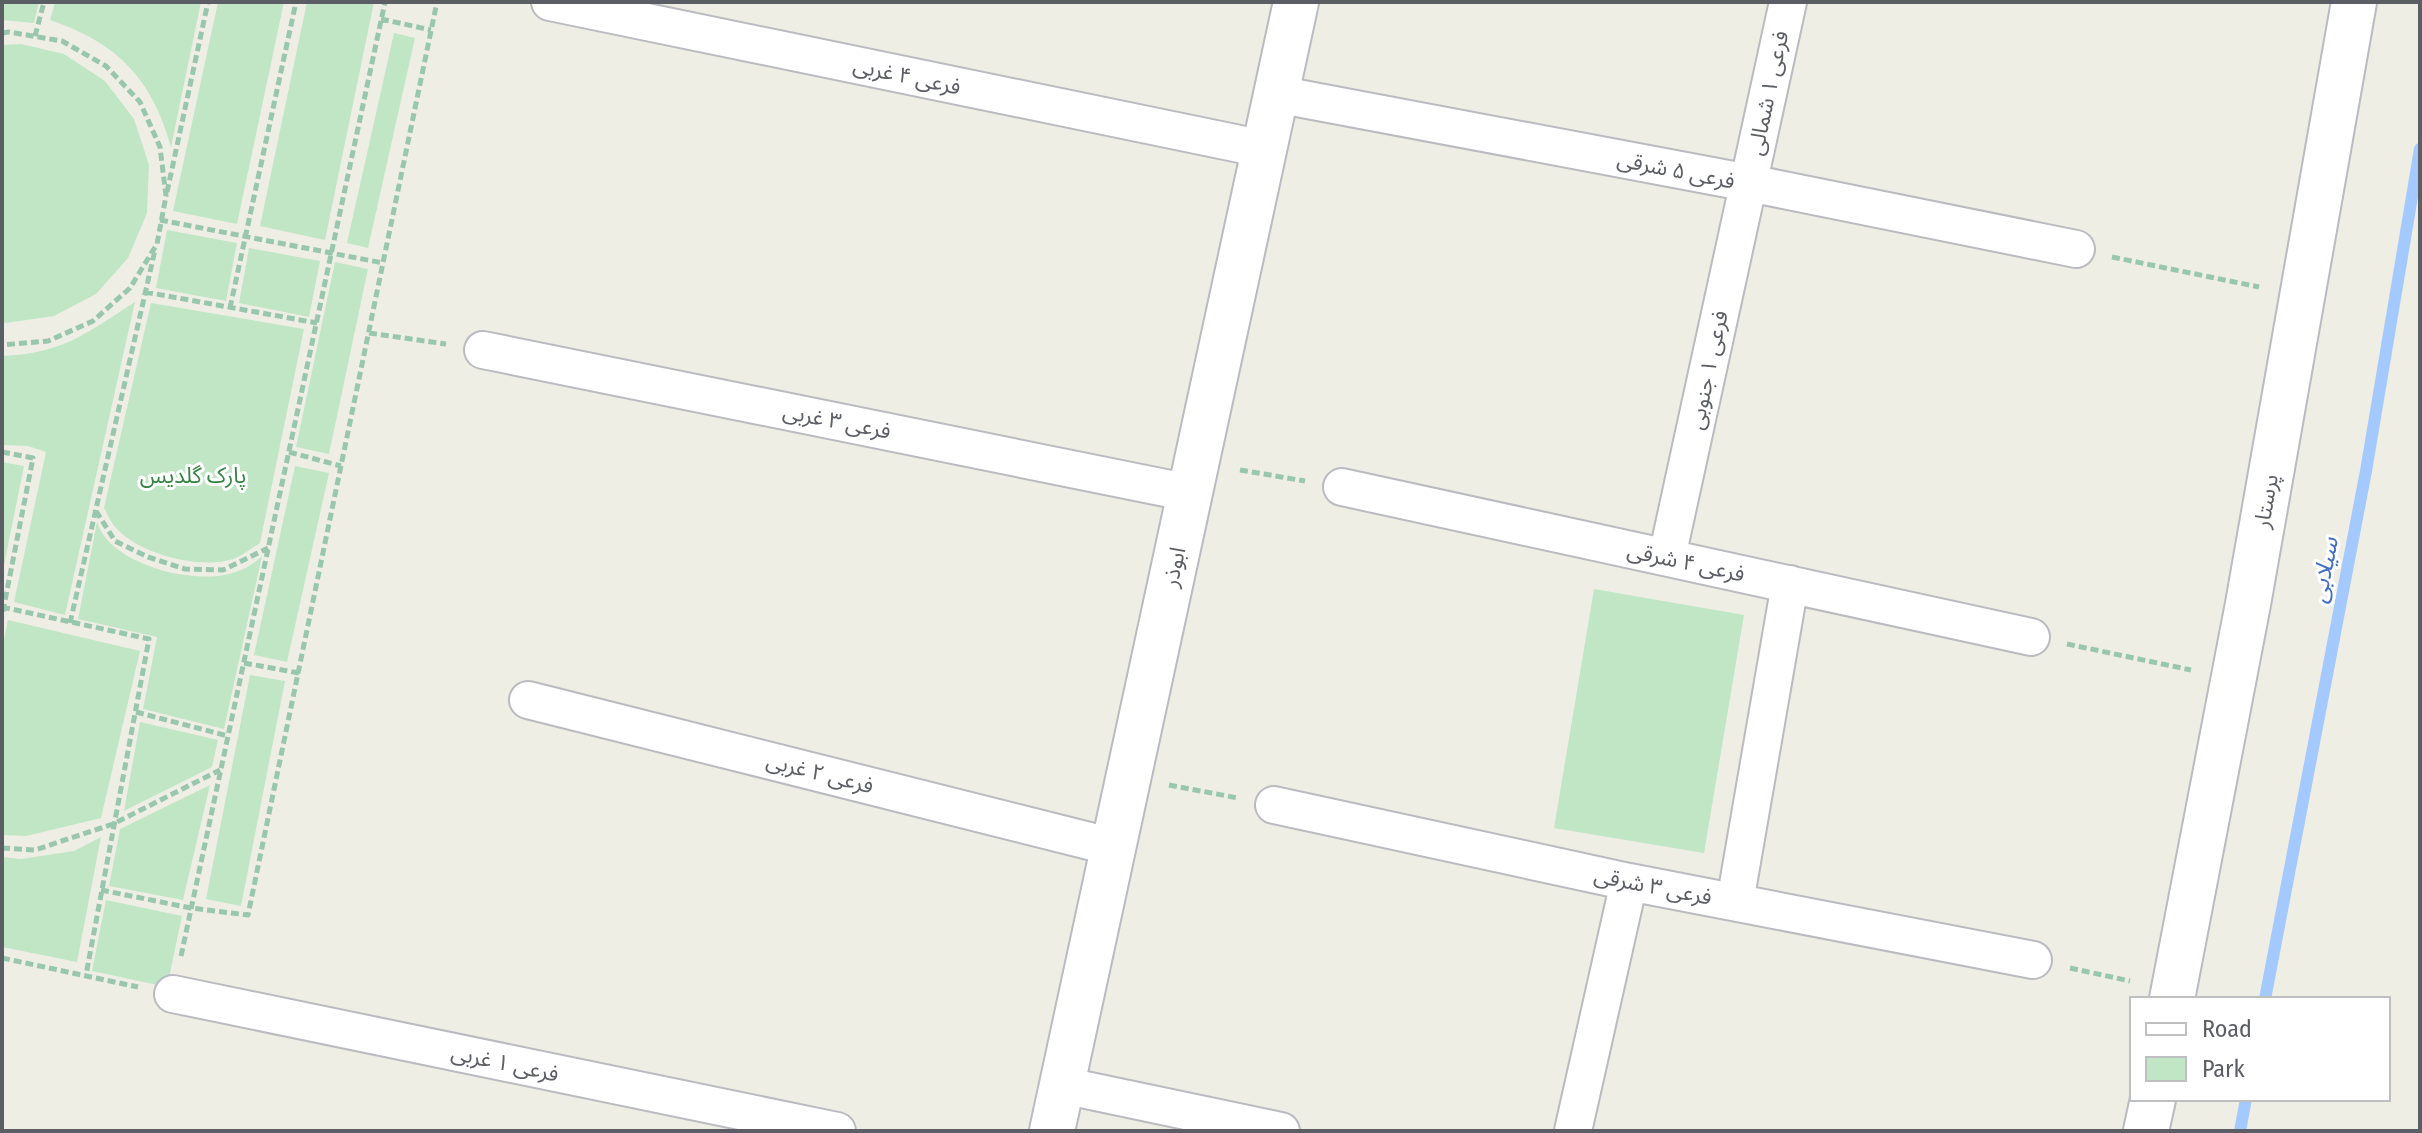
<svg xmlns="http://www.w3.org/2000/svg" width="2422" height="1133" font-family="'Fira Sans Condensed','Noto Sans Arabic',sans-serif">
  <style>
    .green { fill: #c0e6c6 }
    .lines { fill: none; stroke-linecap: round; stroke-linejoin: round }
    .stream { stroke: #a3c9ff; stroke-width: 12 }
    .street-casing { stroke: #b9bbc0; stroke-width: 40 }
    .secondary-casing { stroke: #b9bbc2; stroke-width: 48 }
    .path { stroke: #99c7ad; stroke-width: 5; stroke-dasharray: 8 4; stroke-linecap: butt }
    .street { stroke: #fff; stroke-width: 36 }
    .secondary { stroke: #fff; stroke-width: 44 }
    .labels { text-anchor: middle; dominant-baseline: central; stroke-width: 6; stroke-linejoin: round; paint-order: stroke }
    .street-label { font-size: 22px; fill: #5c5e65; stroke: #fff }
    .park-label { font-size: 22px; fill: #348443; stroke: #fff }
    .water-label { font-size: 24px; font-style: italic; fill: #446fc4; stroke: #fff }
  </style>
  <rect width="100%" height="100%" fill="#efeee4"/>
  <path class="green" d="M2 2H39L34 23 2 20Z
    M55 2H201L171 147C152 79 118 43 50 20Z
    M218 2H284L237 224 173 211Z
    M307 2H374L325 240 260 226Z
    M394 33 415 38 368 248 347 243Z
    M21 44 64 54 105 81 134 119 149 165 147 213 128 258 96 294 54 316 6 323 2 322V45Z
    M167 230 237 243 226 301 156 288Z
    M249 248 320 261 309 317 239 303Z
    M335 262 368 269 329 454 296 447Z
    M135 302 65 615 14 602 46 452 28 446 2 445V356C64 353 85 334 135 302Z
    M151 303 304 329 260 543C252 548 242 556 233 559 200 570 140 554 117 529 111 523 108 515 104 508Z
    M2 462 24 466 2 575Z
    M295 466 329 473 287 662 254 655Z
    M97 522C110 564 190 584 229 574 242 571 253 565 262 556L224 729 143 709 157 637 78 619Z
    M1594 589 1744 615 1704 853 1554 828Z
    M8 620 140 651 101 818 26 836 2 835V649Z
    M250 675 285 681 241 906 206 899Z
    M140 722 218 740 212 767 124 811Z
    M210 785 183 900 109 886 120 829Z
    M101 837 77 962 2 947V857L21 859 74 851Z
    M106 900 182 916 167 987 92 971Z"/>
  <g class="lines">
    <path class="stream" d="M2265 999 2366 471 2420 149
      M2240 1131 2246 1099"/>
    <defs>
      <path id="street" d="M550 2 1264 149
        M1276 94 1749 183 2076 249
        M483 350 1190 493
        M1342 487 2031 637
        M1667 557 1788 2
        M528 700 1113 847
        M1274 805 1629 882 2033 960
        M1735 902 1790 584
        M173 994 837 1131
        M1062 1085 1281 1131
        M1573 1131 1629 882"/>
      <path id="secondary" d="M2172 999 2248 604 2354 2
        M1052 1131 1296 2
        M2146 1131 2153 1099"/>
    </defs>
    <use href="#street" class="street-casing"/>
    <use href="#secondary" class="secondary-casing"/>
    <path class="path" d="M381 19 431 30
      M2 33 9 32 62 41 106 66 140 102 160 147 166 196 157 244 130 288 93 321 48 341 2 345
      M35 36 44 2
      M167 192 208 2
      M160 220 383 263
      M2112 257 2259 287
      M145 292 317 323
      M230 308 296 2
      M369 333 446 344
      M2 452 33 458 2 616
      M289 452 341 466
      M1240 470 1305 481
      M96 511 115 541 148 557 185 569 223 570 268 548
      M2 607 149 639 86 975
      M70 623 155 250
      M2067 644 2191 670
      M244 663 299 673
      M136 712 228 736
      M1169 785 1238 798
      M2 848 35 850 113 824 220 770
      M101 890 191 908 248 915 437 2
      M181 956 385 2
      M2 958 138 987
      M2070 968 2130 981"/>
    <use href="#street" class="street"/>
    <use href="#secondary" class="secondary"/>
  </g>
  <g class="labels">
    <g class="street-label">
      <text transform="translate(907 76) rotate(12)">فرعی ۴ غربی</text>
      <text transform="translate(1768 93) rotate(-78)">فرعی ۱ شمالی</text>
      <text transform="translate(1676 170) rotate(11)">فرعی ۵ شرقی</text>
      <text transform="translate(1708 370) rotate(-78)">فرعی ۱ جنوبی</text>
      <text transform="translate(837 421) rotate(11)">فرعی ۳ غربی</text>
      <text transform="translate(2266 501) rotate(-80)">پرستار</text>
      <text transform="translate(1686 562) rotate(12)">فرعی ۴ شرقی</text>
      <text transform="translate(1174 567) rotate(-78)">ابوذر</text>
      <text transform="translate(820 773) rotate(14)">فرعی ۲ غربی</text>
      <text transform="translate(1653 886) rotate(11)">فرعی ۳ شرقی</text>
      <text transform="translate(505 1063) rotate(12)">فرعی ۱ غربی</text>
    </g>
    <g class="park-label">
      <text x="193" y="475">پارک گلدیس</text>
    </g>
    <g class="water-label">
      <text transform="translate(2324 570) rotate(-79)">سیلابی</text>
    </g>
  </g>
  <rect width="2422" height="1133" fill="none" stroke="#5c5e65" stroke-width="8"/>
  <rect x="2130" y="997" width="260" height="104" fill="#ffffff" stroke="#bebfc1" stroke-width="2"/>
  <rect x="2146" y="1023" width="40" height="12" fill="#ffffff" stroke="#bebfc1" stroke-width="2"/>
  <text x="2202" y="1037" font-size="24" fill="#5c5e65">Road</text>
  <rect x="2146" y="1057" width="40" height="24" fill="#c0e6c6" stroke="#bebfc1" stroke-width="2"/>
  <text x="2202" y="1077" font-size="24" fill="#5c5e65">Park</text>
</svg>
